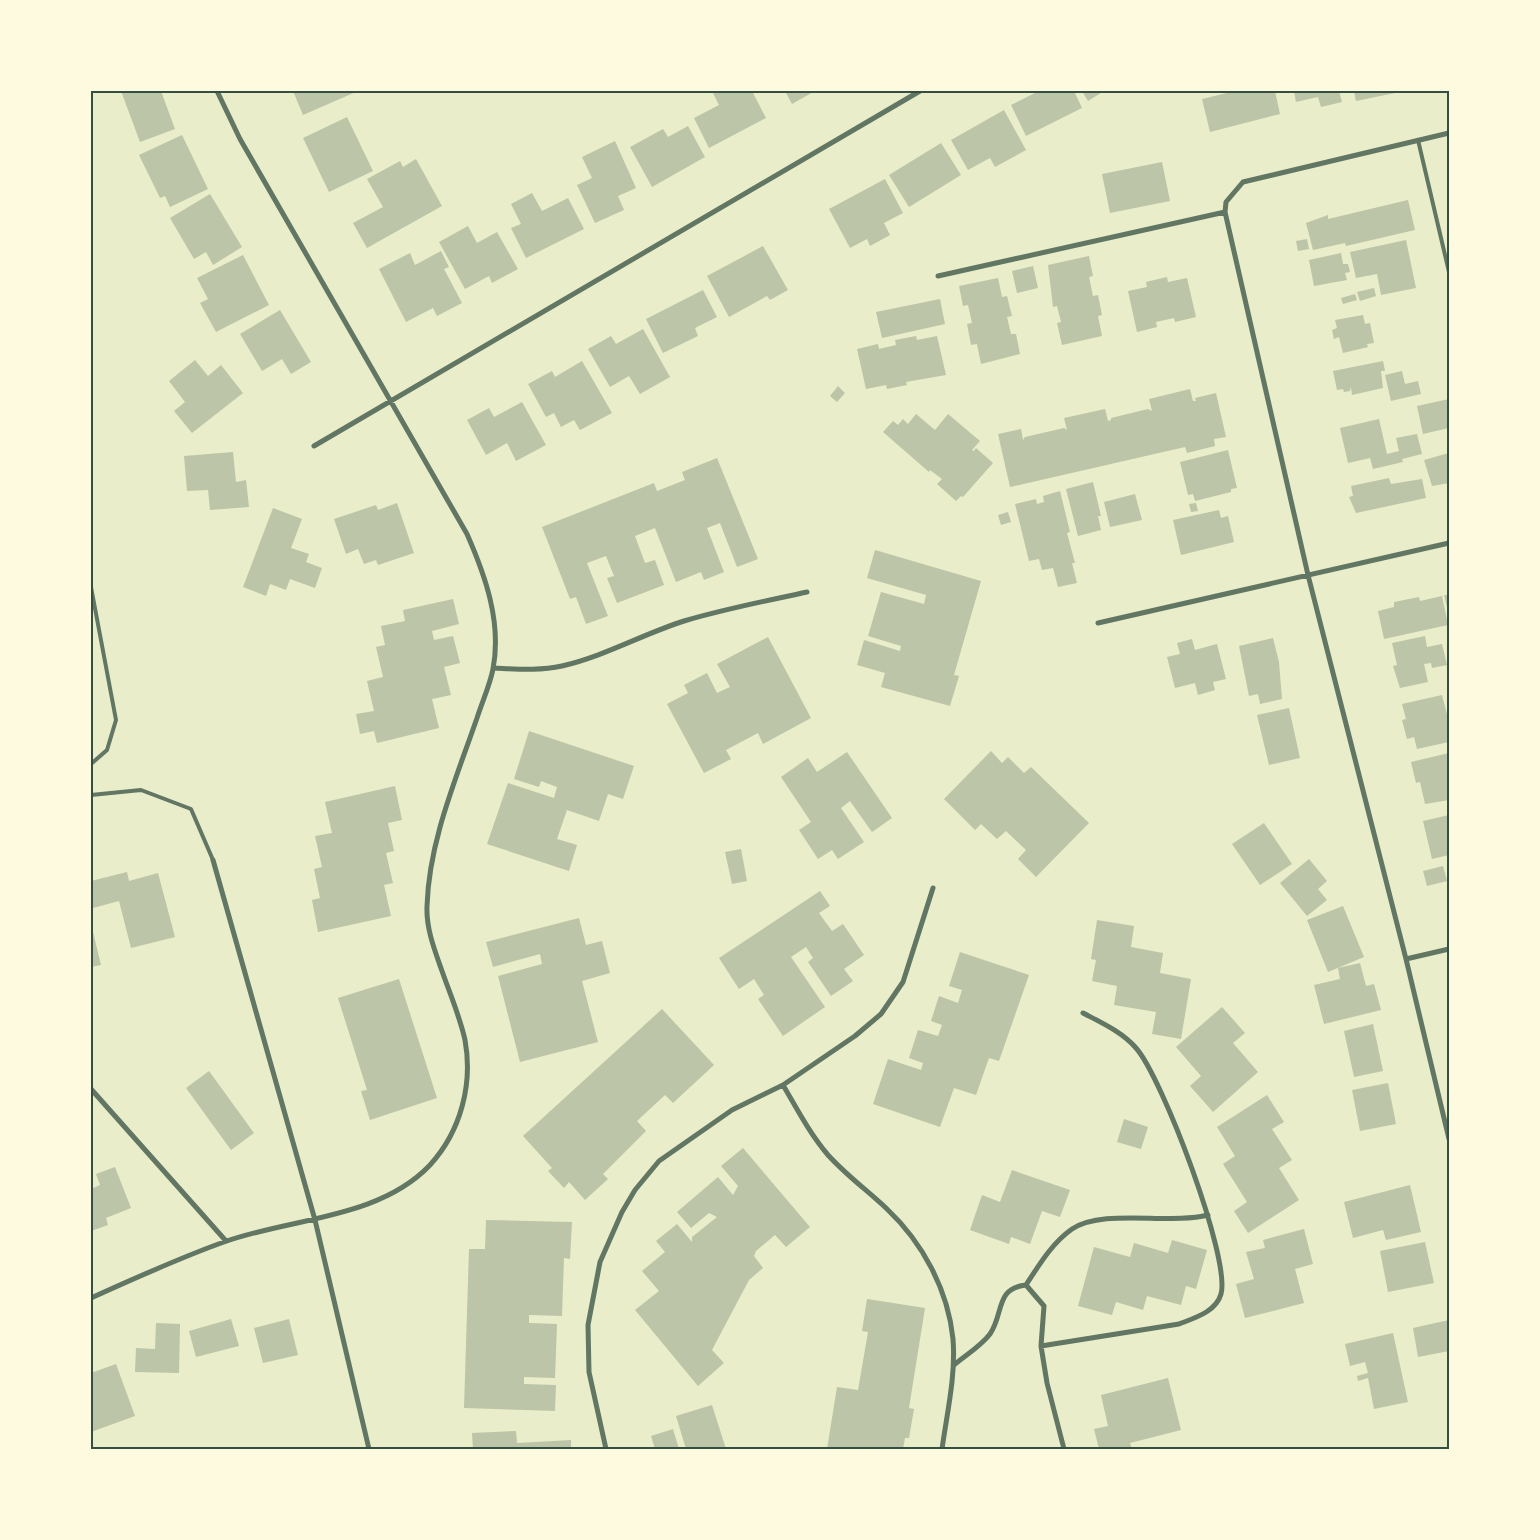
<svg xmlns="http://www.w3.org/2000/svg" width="1540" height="1540" font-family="Manrope,sans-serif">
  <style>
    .building { fill: #bcc5a7 }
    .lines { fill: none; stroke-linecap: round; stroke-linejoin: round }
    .service { stroke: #617663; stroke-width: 4 }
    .minor { stroke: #617663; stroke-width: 5 }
    .neatline { fill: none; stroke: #344e41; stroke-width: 2 }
  </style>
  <rect width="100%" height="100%" fill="#e9edc9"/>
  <path class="building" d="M121 91H161L175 129 140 142Z
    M293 91H358L303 115Z
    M712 91H752L766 118 709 148 694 118 719 105Z
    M785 91H815L792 104Z
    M1039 91H1074L1082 108 1026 136 1011 105Z
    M1082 91H1104L1088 101Z
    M1235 91H1275L1280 114 1210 132 1202 99Z
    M1294 91H1339L1342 102 1321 107 1318 97 1296 102Z
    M1354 91H1394L1395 93 1356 101Z
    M1004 110 1026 150 995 167 990 158 968 170 951 140Z
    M347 117 373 171 329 192 303 138Z
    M688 126 705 157 652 187 630 147 663 129 668 137Z
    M182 135 208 189 170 207 165 196 160 198 139 155Z
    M615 141 636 188 618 196 624 210 595 223 577 185 592 178 582 157Z
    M941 143 961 175 909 207 889 175Z
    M416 159 442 206 367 248 353 223 383 207 367 179 400 161 403 167Z
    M1162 162 1170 201 1110 213 1102 174Z
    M885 179 903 213 884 223 890 235 870 246 867 239 850 248 829 209Z
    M532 193 542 211 568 198 584 229 526 258 511 228 521 224 511 204Z
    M210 194 242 247 213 265 206 252 194 259 170 218Z
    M1408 200 1415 230 1346 246 1345 243 1313 250 1306 223 1328 215V219Z
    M468 226 477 243 497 232 518 269 492 283 489 276 465 289 439 242Z
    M1307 239 1309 249 1298 251 1296 241Z
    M1406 240 1416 288 1381 295 1377 274 1356 278 1350 252Z
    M763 246 788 290 770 300 767 296 729 317 707 276Z
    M441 251 449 267 444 269 462 303 437 316 433 308 406 322 379 269 410 253 415 265Z
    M1341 253 1343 264H1348L1350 272 1345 273 1347 280 1314 286 1309 260Z
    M243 255 269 305 216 332 200 303 208 299 197 278Z
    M1089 256 1093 276 1089 277 1093 296 1098 295 1102 315 1098 316 1102 336 1062 345 1057 323 1061 322 1057 306 1053 307 1048 265Z
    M1033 266 1038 288 1017 293 1012 271Z
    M1167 277 1168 282 1187 278 1196 317 1175 322 1174 318 1156 322 1157 327 1137 332 1128 291 1147 287 1146 282Z
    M998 278 1002 297 1007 296 1012 316 1007 317 1011 334H1016L1020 354 981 364 977 344 971 345 967 324 972 323 968 305 963 306 959 286Z
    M1374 288 1376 296 1360 301 1357 292Z
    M703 290 717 317 695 328 698 336 663 353 646 319Z
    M1355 294 1357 300 1343 304 1341 298Z
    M940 299 945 324 882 338 876 312Z
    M280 310 311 362 291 374 282 359 262 371 240 334Z
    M1363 315 1365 324 1370 323 1374 343 1367 344 1368 347 1343 353 1339 337 1334 339 1332 330 1337 328 1335 320Z
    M643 329 670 377 640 394 629 376 610 387 588 349 611 336 616 344Z
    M916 336 917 340 937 336 946 375 906 382 907 385 887 389 886 385 866 389 857 349 878 344 879 349 896 345 895 340Z
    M195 360 208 376 221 365 243 393 192 433 174 411 185 402 169 381Z
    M582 361 612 413 580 430 574 420 561 427 554 413 546 417 528 384 552 371 555 377Z
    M1383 361 1385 371H1381L1383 388 1352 395 1351 387 1350 391 1344 392 1343 389 1337 390 1333 371Z
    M1402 371 1405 384 1418 381 1421 394 1391 401 1385 375Z
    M838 386 845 393 837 402 830 396Z
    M1190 389 1193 401H1196L1195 398 1216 393 1226 437 1214 439 1215 446 1187 453 1185 447 1010 487 998 434 1021 429 1023 440 1025 437 1064 428 1067 430 1064 418 1105 409 1108 421 1111 420V418L1148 409 1152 411 1149 399Z
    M1449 399V428L1423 434 1417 406Z
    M522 402 546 445 516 461 507 443 486 455 467 420 489 408 494 417Z
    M916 414 935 430 948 414 980 441 972 450 974 451 976 448 993 463 963 497 961 496 956 501 937 484 942 479 930 470 929 472 883 432 893 421 898 425 903 419 908 424Z
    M1379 419 1387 454 1399 451 1396 438 1417 434 1422 454 1402 459 1403 462 1373 469 1370 458 1348 463 1340 428Z
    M1228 450 1237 488 1231 489V492L1195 501 1193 494 1188 495 1180 462Z
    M233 452 236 482 246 480 249 507 210 510 208 490 187 491 184 456Z
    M1449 453V483L1432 486 1424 460Z
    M717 458 758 559 737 567 720 523 707 528 724 572 704 580 701 572 676 582 655 528 635 536 645 563 655 560 664 585 617 603 607 578 614 576 606 556 587 563 608 616 586 624 576 597 570 599 542 527 654 483 657 491 685 480 682 472Z
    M1389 478 1391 484 1422 479 1426 498 1356 513 1349 497 1353 496 1351 486Z
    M1093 482 1101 516H1098L1101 530 1078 536 1066 489Z
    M1060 491 1070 532 1067 533 1075 563H1072L1077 583 1058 587 1053 568 1042 570 1039 559 1029 561 1015 504 1036 499 1037 504 1044 502 1043 496Z
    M1135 494 1142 520 1110 527 1104 502Z
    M397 503 414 553 378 565 376 560 364 564 358 549 346 554 334 519 376 505 378 510Z
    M1196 503 1198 511 1191 512 1189 504Z
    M273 508 302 519 291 548 309 554 306 562 322 568 315 588 290 579 286 590 270 584 266 596 243 587Z
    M1219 510 1221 518 1228 516 1234 542 1181 555 1173 520Z
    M1008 512 1011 522 1001 525 998 515Z
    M875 550 981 581 954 675 959 676 950 706 881 687 885 673 857 665 864 640 900 651 901 646 868 636 881 592 924 604 926 595 867 578Z
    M1444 595H1449V611H1448Z
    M1442 596 1448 625 1384 639 1378 611 1394 607V602L1419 597 1420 601Z
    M453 599 459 624 432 631 434 640 453 636 460 663 444 667 451 695 432 699 439 728 377 743 374 731 360 734 356 714 374 711 367 681 383 677 376 647 385 645 381 626 405 621 403 610Z
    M1425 636 1427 647 1442 644 1447 665 1432 668 1431 663 1424 664 1428 682 1400 688 1393 666 1397 665 1392 643Z
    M768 637 811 718 763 744 758 733 726 750 731 759 704 773 667 704 688 693 684 685 707 673 717 693 730 687 717 664Z
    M1273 638 1279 662 1282 699 1260 704 1258 694 1249 696 1239 646Z
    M1192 639 1195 650 1217 644 1226 679 1213 682 1215 690 1198 695 1195 683 1175 688 1167 657 1180 654 1177 643Z
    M1442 695 1449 722V742L1417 749 1414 737 1407 739 1402 720 1406 719 1402 704Z
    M1289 708 1300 758 1269 765 1257 715Z
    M529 731 634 766 623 799 608 794 599 821 567 810 557 839 577 845 569 871 487 844 508 783 554 798 557 787 541 781 539 787 514 779Z
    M991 751 1002 763 1008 757 1024 773 1031 767 1089 823 1036 877 1018 859 1026 850 1006 831 997 839 981 824 975 830 944 799Z
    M847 752 892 818 872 832 850 801 841 808 864 842 838 859 832 850 818 859 799 830 811 822 781 777 808 758 817 772Z
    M1449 753V800L1425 804 1420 782 1416 783 1411 762Z
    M395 786 402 820 388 823 394 851 386 853 393 883 384 885 391 916 318 932 312 900 320 898 314 869 322 867 315 836 332 833 325 802Z
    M1449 815V855L1432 859 1423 821Z
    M1264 823 1292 864 1260 885 1232 844Z
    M741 849 747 881 732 884 725 852Z
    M1309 859 1327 881 1318 889 1327 900 1307 916 1280 883Z
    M1443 866 1447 881 1427 886 1423 871Z
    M127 872 129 881 158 873 175 937 131 948 119 901 93 908 91 881Z
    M820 891 830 906 819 913 832 931 843 924 864 955 844 969 853 981 831 996 808 962 813 958 806 947 791 957 825 1007 783 1036 758 999 764 995 754 979 739 989 719 958Z
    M1343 906 1364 957 1328 972 1307 920Z
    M579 918 586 945 602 941 610 973 582 981 598 1042 520 1062 498 976 542 964 540 954 493 967 486 942Z
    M1097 920 1134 926 1131 947 1163 953 1160 973 1191 979 1181 1039 1152 1034 1156 1012 1114 1005 1117 986 1092 981 1096 960 1091 959Z
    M93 932 101 965 91 967V933Z
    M960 952 1029 975 999 1061 989 1058 976 1095 954 1088 940 1127 873 1104 888 1059 921 1070 923 1063 909 1058 918 1030 938 1036 942 1025 931 1021 939 996 958 1003 962 990 949 986Z
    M1360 963 1366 986 1374 984 1381 1010 1324 1024 1314 985 1340 979 1338 968Z
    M399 979 437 1098 370 1120 361 1091 367 1090 338 998Z
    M1222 1007 1245 1033 1233 1043 1258 1072 1213 1112 1190 1086 1201 1076 1176 1047Z
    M662 1009 714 1065 673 1103 665 1095 637 1121 646 1131 603 1174 608 1179 585 1200 569 1182 564 1188 548 1171 552 1168 523 1136Z
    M1373 1024 1383 1071 1354 1077 1344 1031Z
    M209 1071 254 1133 231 1150 186 1088Z
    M1388 1083 1396 1124 1360 1131 1352 1090Z
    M1267 1095 1284 1122 1272 1129 1292 1160 1279 1168 1299 1200 1248 1233 1234 1211 1247 1202 1223 1164 1235 1156 1217 1127Z
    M1124 1119 1148 1127 1141 1149 1117 1142Z
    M743 1148 810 1227 786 1247 775 1235 756 1251 754 1256 763 1268 749 1280 712 1350 724 1363 698 1386 635 1310 659 1291 642 1271 665 1252 656 1241 677 1224 692 1242V1237L717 1217 709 1213 691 1228 677 1212 718 1177 733 1195 738 1186 721 1166Z
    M115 1167 131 1208 106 1218 108 1225 91 1231V1189L100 1185 96 1174Z
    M1012 1170 1070 1190 1060 1217 1042 1211 1030 1244 1011 1237 1009 1244 970 1230 982 1195 1000 1202Z
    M1410 1185 1421 1232 1386 1240 1383 1230 1353 1238 1344 1202Z
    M486 1220 572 1222 570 1259 564 1258 562 1316 529 1315V1323L557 1324 555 1378 524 1377V1384L556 1385 555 1411 464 1408 469 1249H485Z
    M1304 1229 1313 1264 1295 1269 1304 1303 1245 1318 1236 1284 1254 1279 1246 1252 1265 1248 1263 1240Z
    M1172 1240 1207 1250 1196 1289 1186 1286 1181 1305 1147 1296 1143 1310 1116 1302 1112 1315 1078 1306 1094 1247 1130 1257 1134 1243 1168 1253Z
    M1425 1242 1434 1283 1388 1292 1380 1251Z
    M867 1299 925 1308 909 1408 914 1409 909 1438H905L903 1449H827L837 1387 858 1390 868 1332 862 1331Z
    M231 1319 239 1346 196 1357 189 1331Z
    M289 1319 298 1355 263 1363 254 1328Z
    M1449 1320V1351L1418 1357 1413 1328Z
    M156 1323 180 1324 179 1373 135 1372 136 1348 155 1349Z
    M1393 1333 1408 1402 1374 1409 1368 1378 1358 1381 1357 1376 1368 1373 1365 1362 1350 1366 1345 1344Z
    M116 1364 135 1416 91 1432V1373Z
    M1168 1378 1181 1430 1130 1443 1132 1449H1099L1094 1429 1108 1426 1101 1395Z
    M712 1405 726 1449H686L676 1416Z
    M673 1429 679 1449H655L651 1436Z
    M516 1431 517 1443 571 1440V1449H473L472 1433Z"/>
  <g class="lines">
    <path class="service" d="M1418 140 1449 272
      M91 587 116 720 107 750 91 764
      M91 795 141 790 191 809 213 860"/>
    <path class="minor" d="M1449 133 1243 182 1226 202 1225 212 1308 575 1406 959 1449 1139
      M938 276 1225 212
      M314 446 920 91
      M1098 623 1449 543
      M494 668C517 669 539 671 562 666 605 656 643 634 684 621 724 609 766 601 807 592
      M213 860 315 1220 369 1449
      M1406 959 1449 949
      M783 1085C797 1109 810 1134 828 1155 846 1175 868 1191 887 1209 923 1243 948 1290 953 1339 956 1375 947 1413 942 1449
      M91 1089 226 1241
      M1026 1285C1039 1265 1052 1243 1072 1229 1103 1208 1169 1225 1208 1215
      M91 1298C135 1278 179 1258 224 1242 290 1218 379 1219 430 1165 461 1131 473 1084 465 1040 460 1017 450 994 442 971 435 951 426 929 427 906 429 841 456 779 477 718 482 702 490 685 493 669 502 622 485 575 467 534L240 139 217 91
      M1041 1346 1179 1324C1194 1318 1216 1312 1221 1294 1231 1259 1162 1077 1136 1048 1122 1032 1102 1023 1083 1013
      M954 1365C966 1355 981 1346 990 1334 1004 1314 995 1288 1026 1285L1044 1306 1041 1346 1047 1383 1064 1449
      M606 1449 589 1372 588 1325 600 1262 622 1212 635 1190 659 1161 732 1110 783 1085 855 1036 881 1014 903 982 933 888"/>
  </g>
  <rect width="1540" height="1540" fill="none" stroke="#fefae0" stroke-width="185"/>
  <rect x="92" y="92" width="1356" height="1356" class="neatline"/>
</svg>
